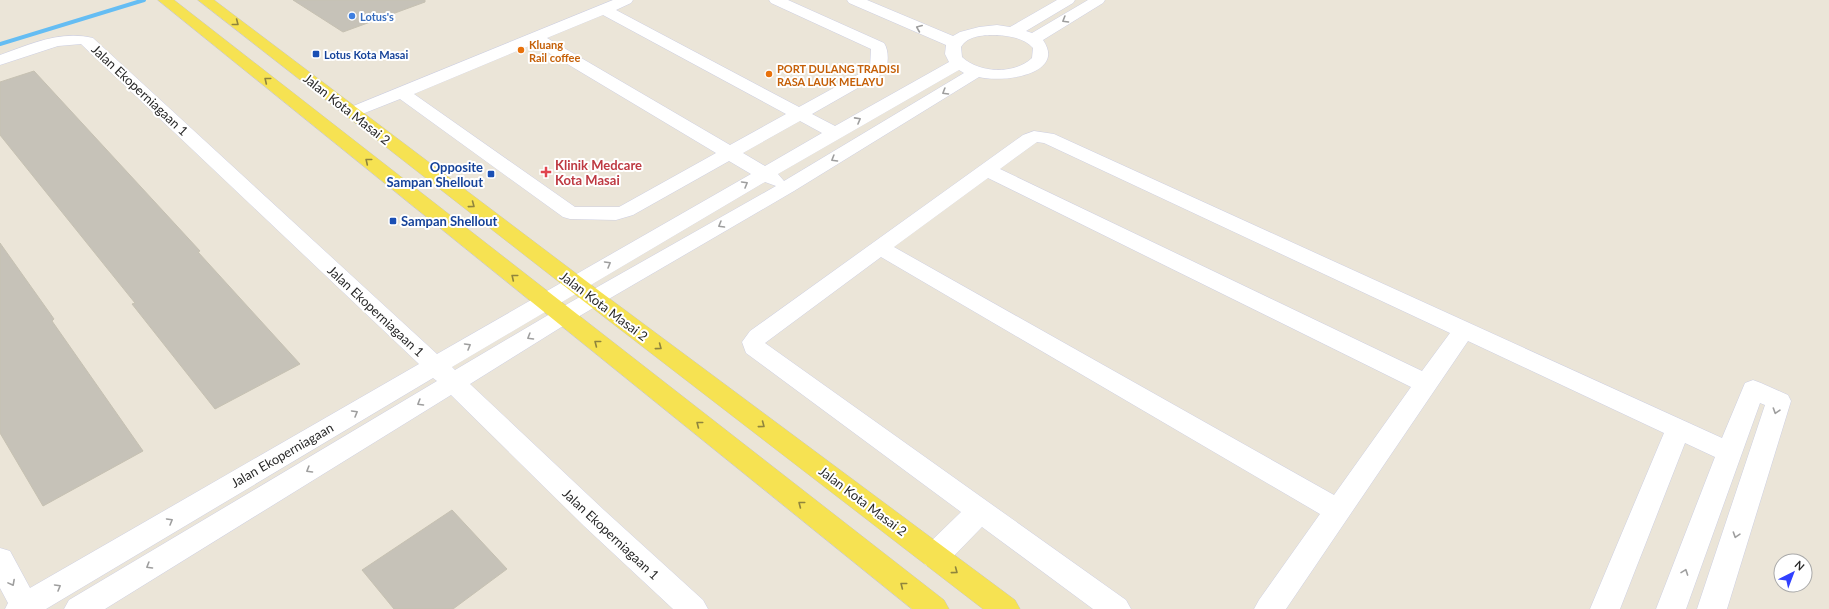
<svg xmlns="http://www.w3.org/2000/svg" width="1829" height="609" font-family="Lato,sans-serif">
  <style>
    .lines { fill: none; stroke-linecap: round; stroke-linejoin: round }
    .stream { stroke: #65bdf3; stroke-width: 4 }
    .building { fill: #c6c2b8; stroke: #c6c1b2 }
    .minor-casing { stroke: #cdcfe2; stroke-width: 1 }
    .major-casing { stroke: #c7c7c7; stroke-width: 1 }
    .minor { fill: #fff; fill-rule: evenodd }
    .major { fill: #f6e252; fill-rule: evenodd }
    .oneway { stroke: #9e9e9e }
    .oneway2 { stroke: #8f853d }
    .shop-dot { fill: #3f7fe0; stroke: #fff; stroke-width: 1.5 }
    .food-dot { fill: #e8710a; stroke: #fff; stroke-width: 1.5 }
    .transit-dot { fill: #1a4fb4; stroke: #fff; stroke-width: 1.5 }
    .health-dot { fill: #e0444e; stroke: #fff; stroke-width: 1.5 }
    .labels { text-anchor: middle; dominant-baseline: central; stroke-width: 4; stroke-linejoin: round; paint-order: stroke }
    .far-shop-label { font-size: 11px; font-weight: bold; fill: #366cbe; stroke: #fff; text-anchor: start }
    .far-food-label { font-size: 11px; font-weight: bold; fill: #c56008; stroke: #fff; text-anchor: start }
    .far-transit-label { font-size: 11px; font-weight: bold; fill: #164399; stroke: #fff; text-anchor: start }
    .street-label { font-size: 13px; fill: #282828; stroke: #fff }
    .health-label { font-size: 13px; font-weight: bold; fill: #be3a42; stroke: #fff; text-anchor: start }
    .transit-label { font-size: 13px; font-weight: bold; fill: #164399; stroke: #fff; text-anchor: end }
  </style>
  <rect width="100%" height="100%" fill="#ebe5d8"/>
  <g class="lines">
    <path class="stream" d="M0 44 144 0"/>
  </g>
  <path class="building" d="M293 0H425V2L343 32Z
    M34 71 200 251 198 252 300 364 215 409 132 304 135 303 0 135V82Z
    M0 243 54 319 52 321 143 451 43 506 0 433Z
    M452 510 507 569 453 609H394L362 570Z"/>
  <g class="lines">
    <defs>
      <path id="minor" d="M613 0H633L631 3 616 10 799 107 870 68 871 49 771 3 769 0H788L884 43C889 50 889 66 884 73L812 114 835 126 949 62 945 54 946 45 849 3 847 0H867L953 36 960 32 979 27 997 25 1010 27 1057 0H1075L1073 3 1026 31 1032 33 1088 0H1105L1103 3 1043 40C1067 75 1001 83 979 77L794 191 571 321 470 384 604 510 703 600 708 609H673L584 526 451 395 105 609H64L69 600 437 381 433 378 46 609H5L8 603 0 588V548L10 551 30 588 419 364 81 44 58 46 0 65V55C30 44 61 30 93 38L437 354 751 174 729 161 633 215 616 220 570 219 563 217 400 99 352 118 346 117 343 113 346 109ZM603 15 786 114 730 145 547 38ZM997 35C1010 36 1024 38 1033 48L1032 58C1014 75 979 73 962 57L961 47C968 35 985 35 997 35ZM534 44 716 153 619 207H575L414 94ZM959 70 964 73 784 181 778 174ZM800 121 822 133 765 166 743 153ZM765 182 776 186 555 311 455 370 452 367Z
        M1034 131 1054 134 1722 438 1745 383 1753 380 1761 383 1788 395 1791 401 1727 609H1697L1765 405 1760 403 1686 609H1656L1715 457 1685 443 1620 609H1590L1664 433 1468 341 1286 609H1254L1259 600 1320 514 881 257 765 343 1126 600 1131 609H1093L982 527 945 565 935 568 925 565 921 556 925 547 961 512 746 353 742 342 750 331 1023 135ZM1037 142 1044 143 1450 333 1422 371 1000 169ZM988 178 1411 387 1334 495 894 247Z"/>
      <path id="major" d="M158 0H174L944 600 949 609H912Z
        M198 0H214L602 293 1015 600 1020 609H983L586 303Z"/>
    </defs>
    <use href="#minor" class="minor-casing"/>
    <use href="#major" class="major-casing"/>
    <use href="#minor" class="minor"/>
    <use href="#major" class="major"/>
  </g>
  <defs><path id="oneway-chevron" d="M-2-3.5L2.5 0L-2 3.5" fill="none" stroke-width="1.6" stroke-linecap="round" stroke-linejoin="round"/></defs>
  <g class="oneway">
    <use href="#oneway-chevron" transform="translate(1065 20) rotate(149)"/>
    <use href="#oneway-chevron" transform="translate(919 28) rotate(-157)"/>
    <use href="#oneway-chevron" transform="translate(945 92) rotate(149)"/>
    <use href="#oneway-chevron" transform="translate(858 120) rotate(-29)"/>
    <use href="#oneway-chevron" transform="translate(834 159) rotate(149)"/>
    <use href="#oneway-chevron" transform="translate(745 184) rotate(-30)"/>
    <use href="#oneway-chevron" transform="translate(721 225) rotate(150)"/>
    <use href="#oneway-chevron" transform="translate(608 264) rotate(-30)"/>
    <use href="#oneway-chevron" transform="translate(530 337) rotate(149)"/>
    <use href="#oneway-chevron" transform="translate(468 346) rotate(-30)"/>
    <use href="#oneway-chevron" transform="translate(420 403) rotate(149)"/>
    <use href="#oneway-chevron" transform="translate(1776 411) rotate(108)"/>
    <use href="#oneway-chevron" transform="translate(355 413) rotate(-30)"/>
    <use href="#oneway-chevron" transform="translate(309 470) rotate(149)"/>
    <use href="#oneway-chevron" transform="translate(170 521) rotate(-30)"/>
    <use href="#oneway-chevron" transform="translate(1736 535) rotate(108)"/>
    <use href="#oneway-chevron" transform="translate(149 566) rotate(149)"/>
    <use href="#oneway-chevron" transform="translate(1685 572) rotate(-70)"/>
    <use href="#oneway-chevron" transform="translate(12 583) rotate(62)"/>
    <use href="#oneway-chevron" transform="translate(58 587) rotate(-30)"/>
  </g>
  <g class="oneway2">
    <use href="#oneway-chevron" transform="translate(236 23) rotate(38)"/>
    <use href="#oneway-chevron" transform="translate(267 80) rotate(-141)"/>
    <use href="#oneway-chevron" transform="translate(368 161) rotate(-141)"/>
    <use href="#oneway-chevron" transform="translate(472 205) rotate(37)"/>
    <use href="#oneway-chevron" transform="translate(514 277) rotate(-141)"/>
    <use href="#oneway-chevron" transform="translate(597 343) rotate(-142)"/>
    <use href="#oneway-chevron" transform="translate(659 347) rotate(37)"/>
    <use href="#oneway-chevron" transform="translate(699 424) rotate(-142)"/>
    <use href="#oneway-chevron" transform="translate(762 425) rotate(37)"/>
    <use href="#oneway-chevron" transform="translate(801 504) rotate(-142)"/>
    <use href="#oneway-chevron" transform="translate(955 571) rotate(37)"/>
    <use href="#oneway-chevron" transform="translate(903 585) rotate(-142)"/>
  </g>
  <circle class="shop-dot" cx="352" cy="16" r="4"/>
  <g class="food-dot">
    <circle cx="521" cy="50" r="4"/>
    <circle cx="769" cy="74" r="4"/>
  </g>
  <g class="transit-dot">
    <rect x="312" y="50" width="8" height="8" rx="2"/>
    <rect x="487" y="170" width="8" height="8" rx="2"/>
    <rect x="389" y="217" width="8" height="8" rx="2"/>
  </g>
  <path class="health-dot" d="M544 166h4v4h4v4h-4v4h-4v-4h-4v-4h4z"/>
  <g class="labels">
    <g class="far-shop-label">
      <text x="360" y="16">Lotus's</text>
    </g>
    <g class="far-food-label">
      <text x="529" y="44">Kluang<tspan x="529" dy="13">Rail coffee</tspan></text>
      <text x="777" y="68">PORT DULANG TRADISI<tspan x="777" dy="13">RASA LAUK MELAYU</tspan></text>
    </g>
    <g class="far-transit-label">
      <text x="324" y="54">Lotus Kota Masai</text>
    </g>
    <g class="street-label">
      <text transform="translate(140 90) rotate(43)">Jalan Ekoperniagaan 1</text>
      <text transform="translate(347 109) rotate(38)">Jalan Kota Masai 2</text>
      <text transform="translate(604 306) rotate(37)">Jalan Kota Masai 2</text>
      <text transform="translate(376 311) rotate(43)">Jalan Ekoperniagaan 1</text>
      <text transform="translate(282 455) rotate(-30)">Jalan Ekoperniagaan</text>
      <text transform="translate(863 501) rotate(37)">Jalan Kota Masai 2</text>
      <text transform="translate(611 534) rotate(43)">Jalan Ekoperniagaan 1</text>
    </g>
    <g class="health-label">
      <text x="555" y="165">Klinik Medcare<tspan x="555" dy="15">Kota Masai</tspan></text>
    </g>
    <g class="transit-label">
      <text x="483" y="167">Opposite<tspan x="483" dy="15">Sampan Shellout</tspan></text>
      <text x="401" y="221" text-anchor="start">Sampan Shellout</text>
    </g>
  </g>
  <g transform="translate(1793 573) rotate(42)"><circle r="19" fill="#ffffff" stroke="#a9a9a9"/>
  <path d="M0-3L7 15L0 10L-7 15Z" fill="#3140ff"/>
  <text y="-6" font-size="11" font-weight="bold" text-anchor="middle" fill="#282828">N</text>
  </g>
</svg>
